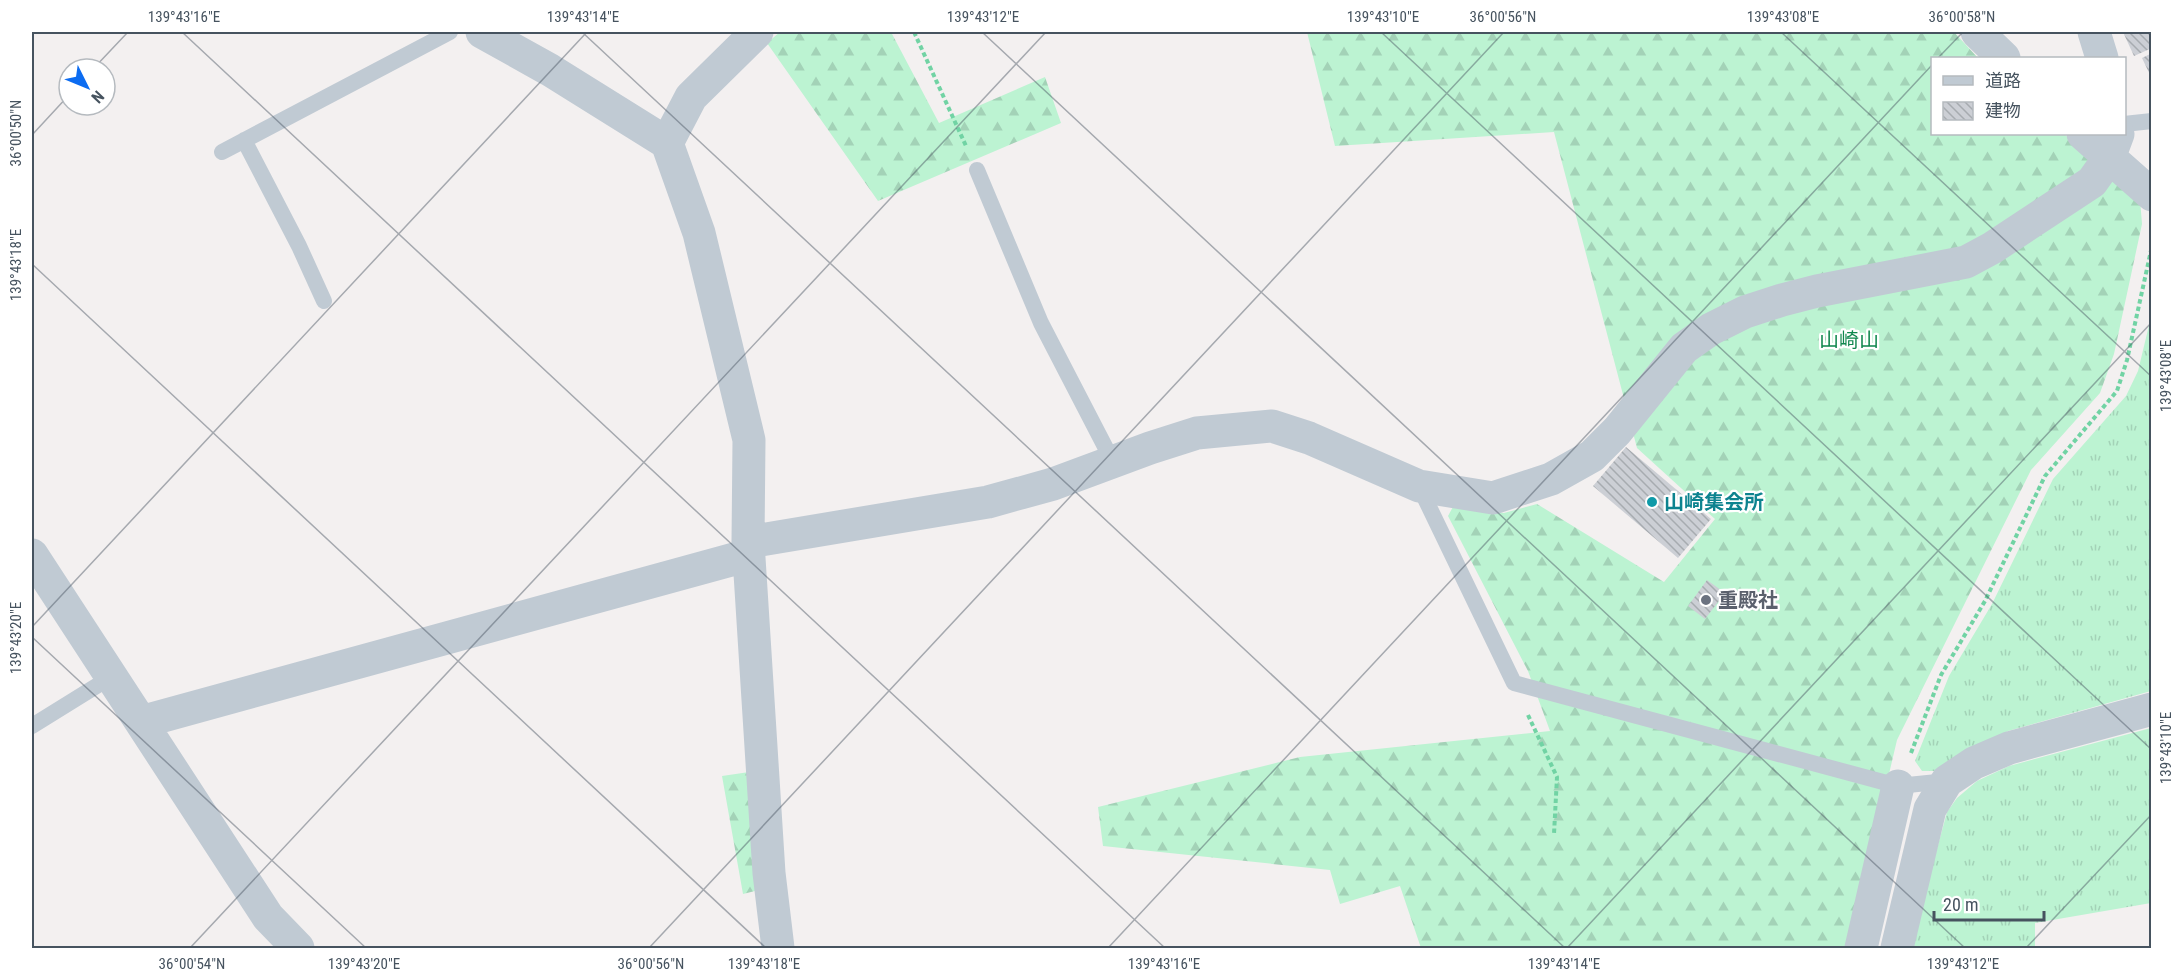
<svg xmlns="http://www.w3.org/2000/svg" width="2183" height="980" font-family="'Roboto Condensed','Noto Sans JP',sans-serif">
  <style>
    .grass { fill: url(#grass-tufts) }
    .forest { fill: url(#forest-firs) }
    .building { fill: url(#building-back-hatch) }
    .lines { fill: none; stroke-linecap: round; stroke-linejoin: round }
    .path { stroke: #71d3a4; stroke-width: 4; stroke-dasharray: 4.5 3; stroke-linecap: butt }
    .service { stroke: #c0cad3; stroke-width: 16 }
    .minor { stroke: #c0cad3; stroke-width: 33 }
    .ticks { fill: none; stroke: #46535f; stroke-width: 1.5; stroke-opacity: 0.45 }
    .culture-dot { fill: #0f9aa8; stroke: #fff; stroke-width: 2 }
    .worship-dot { fill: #6b7280; stroke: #fff; stroke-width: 2 }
    .labels { text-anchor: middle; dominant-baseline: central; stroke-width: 4.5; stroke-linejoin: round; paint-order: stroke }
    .park-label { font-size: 20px; fill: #10874e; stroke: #fff }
    .culture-label { font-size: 20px; font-weight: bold; fill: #0d838f; stroke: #fff; text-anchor: start }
    .worship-label { font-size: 20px; font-weight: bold; fill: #5b616d; stroke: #fff; text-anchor: start }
    .neatline { fill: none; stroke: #46535f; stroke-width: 2 }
    .ticks-label { font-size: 15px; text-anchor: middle; fill: #46535f }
  </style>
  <defs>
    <pattern id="grass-tufts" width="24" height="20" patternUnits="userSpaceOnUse" patternTransform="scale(1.5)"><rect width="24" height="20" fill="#bcf3d2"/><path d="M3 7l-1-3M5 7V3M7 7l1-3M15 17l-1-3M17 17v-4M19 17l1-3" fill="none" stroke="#a3d2b7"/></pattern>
    <pattern id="forest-firs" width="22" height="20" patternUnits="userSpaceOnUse" patternTransform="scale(1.5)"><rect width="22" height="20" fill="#bcf3d2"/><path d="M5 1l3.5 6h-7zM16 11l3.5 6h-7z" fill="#a3d2b7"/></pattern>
    <pattern id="building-back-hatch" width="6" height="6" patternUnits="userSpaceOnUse" patternTransform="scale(1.5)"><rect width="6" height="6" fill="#cccfd5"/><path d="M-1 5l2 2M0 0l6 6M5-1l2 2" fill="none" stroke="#a7abb0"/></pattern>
  </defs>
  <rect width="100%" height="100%" fill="#f3f0f0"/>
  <path class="grass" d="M2151 317V691L2008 731 1938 771H1922L1915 761 1949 676 1992 604 2053 479 2126 396 2138 371Z
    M2151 728V903L2035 923V948H1910L1947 812 1957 798 1977 781 2009 766Z"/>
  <path class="forest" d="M780 32H891L939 123 1045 77 1061 123 878 201 767 43Z
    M1307 32H1954L1978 58H1932V134H2064L2140 199 2142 224 2114 354 2100 393 2031 470 1897 740 1848 948H1492L1491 947 1487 948H1421L1400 886 1340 904 1330 870 1103 846 1098 807 1300 757 1550 731 1528 671 1448 516 1454 505 1504 513 1537 504 1664 582 1715 519 1637 448 1554 132 1335 146Z
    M756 771 755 891 743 894 722 776Z"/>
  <path class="building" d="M2123 32H2152V48L2134 56Z
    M2152 53V79L2142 58Z
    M1626 447 1711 519 1678 558 1593 486Z
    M1707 580 1725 593 1705 619 1688 606Z"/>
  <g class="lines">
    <path class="path" d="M914 32 966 146
      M1528 715 1557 777 1554 834
      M1911 753 1941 675 1985 601 2045 476 2117 391 2127 360 2152 246"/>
    <path class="service" d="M2124 124 2152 121
      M244 140 299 246 324 301
      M222 152 450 32
      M977 170 1041 323 1113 462
      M1419 486 1514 683 1898 786 1947 781
      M32 726 111 677"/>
    <path class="minor" d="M482 32 550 70 667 143
      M757 32 691 97 667 143 699 233 749 440 748 542 769 873 778 948
      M1977 32 2004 58
      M2094 32 2102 58
      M2083 134 2152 195
      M748 542 988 502 1053 484 1150 448 1197 433 1272 426 1309 438 1419 486 1493 498 1551 479 1592 456 1617 431 1684 348 1711 329 1745 312 1782 300 1817 291 1966 262 1992 248 2092 182 2109 158 2118 134
      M32 555 268 917 298 948
      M141 722 749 555
      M1861 948 1898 786
      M1897 948 1930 809 1947 781 1974 763 2009 748 2152 709"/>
  </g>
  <path class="ticks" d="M182 32 1165 948M582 32 1565 948M982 32 1965 948M1381 32 2152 750M1781 32 2152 377M1938 58 1963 32M93 69 128 32M32 135 69 95M32 264 766 948M32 627 587 32M32 637 366 948M190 948 1046 32M649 948 1504 32M1108 948 1932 65M1567 948 2152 322M2026 948 2152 814"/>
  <circle class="culture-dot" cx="1652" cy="502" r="6"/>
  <circle class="worship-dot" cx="1706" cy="600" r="6"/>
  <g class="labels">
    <g class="park-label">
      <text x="1849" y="340">山崎山</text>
    </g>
    <g class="culture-label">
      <text x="1664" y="502">山崎集会所</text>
    </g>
    <g class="worship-label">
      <text x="1718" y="600">重殿社</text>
    </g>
  </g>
  <rect width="2183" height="980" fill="none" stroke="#ffffff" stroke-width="66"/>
  <rect x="1931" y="57" width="195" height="78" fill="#ffffff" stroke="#b5babf" stroke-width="1.5"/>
  <rect x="1943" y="76" width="30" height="9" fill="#c0cad3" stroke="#b5babf" stroke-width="1.5"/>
  <text x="1985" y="87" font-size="18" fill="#46535f">道路</text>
  <rect x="1943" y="102" width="30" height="18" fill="url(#building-back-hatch)" stroke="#b5babf" stroke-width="1.5"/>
  <text x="1985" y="117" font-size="18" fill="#46535f">建物</text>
  <g transform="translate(87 87) rotate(133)"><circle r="28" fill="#ffffff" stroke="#b5babf" stroke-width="1.5"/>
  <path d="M0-4.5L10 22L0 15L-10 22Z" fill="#0c6cf1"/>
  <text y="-9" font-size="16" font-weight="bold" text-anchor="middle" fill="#46535f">N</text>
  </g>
  <path d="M1934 911v9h110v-9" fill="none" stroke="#46535f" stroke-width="3"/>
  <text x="1943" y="911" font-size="18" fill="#46535f" stroke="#ffffff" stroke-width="4.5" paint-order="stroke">20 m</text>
  <rect x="33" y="33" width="2117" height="914" class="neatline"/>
  <g class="ticks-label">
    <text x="184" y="22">139°43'16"E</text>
    <text x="583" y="22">139°43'14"E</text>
    <text x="983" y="22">139°43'12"E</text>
    <text x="1383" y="22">139°43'10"E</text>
    <text x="1503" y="22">36°00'56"N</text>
    <text x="1783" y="22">139°43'08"E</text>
    <text x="1962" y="22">36°00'58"N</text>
    <text transform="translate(16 133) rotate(-90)" y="5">36°00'50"N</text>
    <text transform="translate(16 265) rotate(-90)" y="5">139°43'18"E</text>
    <text transform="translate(2166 376) rotate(-90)" y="5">139°43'08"E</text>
    <text transform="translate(16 638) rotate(-90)" y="5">139°43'20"E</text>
    <text transform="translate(2166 748) rotate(-90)" y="5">139°43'10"E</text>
    <text x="192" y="969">36°00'54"N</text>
    <text x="364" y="969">139°43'20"E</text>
    <text x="651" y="969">36°00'56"N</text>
    <text x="764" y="969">139°43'18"E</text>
    <text x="1164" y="969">139°43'16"E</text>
    <text x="1564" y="969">139°43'14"E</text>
    <text x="1963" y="969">139°43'12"E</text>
  </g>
</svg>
